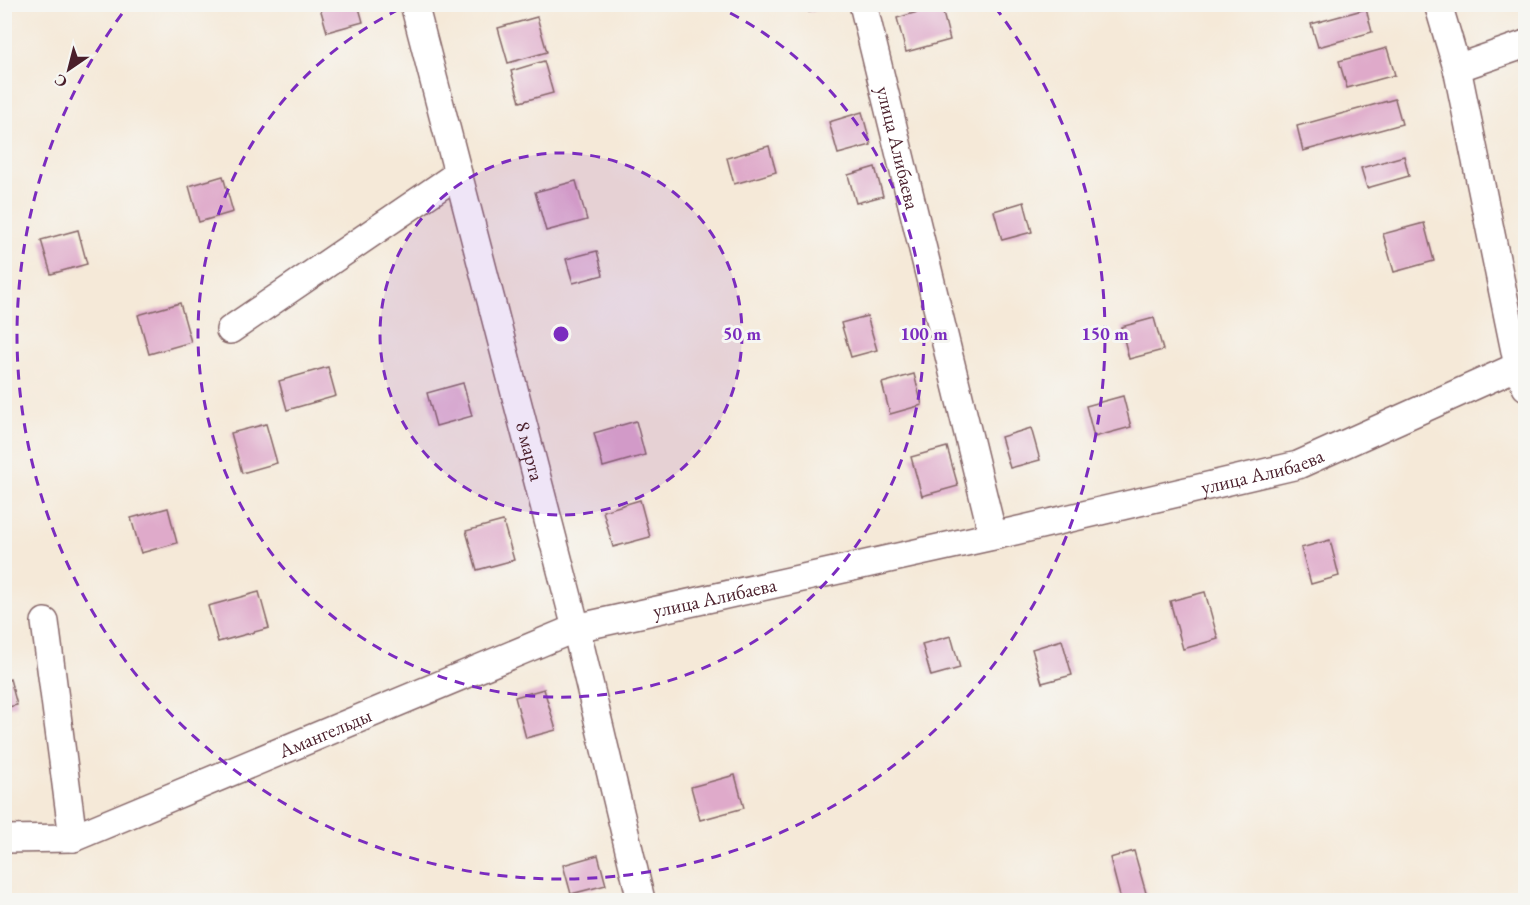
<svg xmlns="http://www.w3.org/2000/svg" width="1530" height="905" font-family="'EB Garamond',serif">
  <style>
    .building { fill: #dfaaca }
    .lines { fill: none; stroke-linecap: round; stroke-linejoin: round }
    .minor-casing { stroke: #866668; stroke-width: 30 }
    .minor { stroke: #fff; stroke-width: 27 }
    .ring { fill: none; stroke: #7b2cbf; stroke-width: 3; stroke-dasharray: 10 8 }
    .labels { text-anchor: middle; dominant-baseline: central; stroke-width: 6; stroke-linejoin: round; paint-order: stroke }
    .street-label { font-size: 20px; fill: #4a1f2b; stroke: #f6f6f2 }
    .centre { fill: #7b2cbf; stroke: #f6f6f2; stroke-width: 3 }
    .ring-label { font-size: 18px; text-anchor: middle; font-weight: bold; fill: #7b2cbf; stroke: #f6f6f2; stroke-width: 6; stroke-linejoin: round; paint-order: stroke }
  </style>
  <rect width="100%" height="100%" fill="#f6f6f2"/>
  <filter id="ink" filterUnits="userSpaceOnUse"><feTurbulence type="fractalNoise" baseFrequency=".0167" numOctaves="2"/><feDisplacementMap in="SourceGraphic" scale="12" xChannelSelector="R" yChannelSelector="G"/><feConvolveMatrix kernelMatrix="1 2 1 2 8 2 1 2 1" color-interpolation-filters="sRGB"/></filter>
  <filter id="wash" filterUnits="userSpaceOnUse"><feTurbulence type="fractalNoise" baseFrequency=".008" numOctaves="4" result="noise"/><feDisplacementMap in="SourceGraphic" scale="24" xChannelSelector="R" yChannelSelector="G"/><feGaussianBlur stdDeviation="1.35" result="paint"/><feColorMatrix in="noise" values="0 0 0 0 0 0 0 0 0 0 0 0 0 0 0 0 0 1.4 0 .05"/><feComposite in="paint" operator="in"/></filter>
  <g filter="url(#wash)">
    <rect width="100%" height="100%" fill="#f5e9d8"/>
    <g id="blocks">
      <path class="building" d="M319 4H358L363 22 327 32Z
        M807 4H835V5L809 12Z
        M941 5 950 40 906 52 897 18Z
        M1366 9 1372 32 1318 47 1311 24Z
        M537 17 547 52 508 63 498 28Z
        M1387 48 1395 75 1347 88 1339 61Z
        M544 61 553 93 520 102 511 71Z
        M1395 99 1402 124 1303 151 1297 126Z
        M862 112 871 145 838 154 829 122Z
        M769 146 776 172 734 184 727 158Z
        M1404 156 1409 176 1367 188 1361 168Z
        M875 167 883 196 856 203 848 175Z
        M223 176 233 212 199 222 189 186Z
        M576 181 587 220 546 231 535 192Z
        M1024 202 1032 232 1002 240 994 211Z
        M1424 223 1434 261 1394 272 1383 234Z
        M78 230 87 264 51 274 41 240Z
        M597 251 603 275 573 283 566 259Z
        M180 303 191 342 149 354 138 315Z
        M867 316 877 350 851 357 841 323Z
        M1154 318 1163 350 1129 359 1121 327Z
        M328 367 336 396 287 410 279 381Z
        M914 374 922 405 890 414 882 383Z
        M463 383 472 416 436 426 427 393Z
        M1123 396 1131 427 1094 437 1086 406Z
        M636 421 645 455 603 467 594 433Z
        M266 424 277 463 242 473 231 433Z
        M1031 428 1040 460 1010 468 1001 437Z
        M947 447 958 486 922 496 911 457Z
        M640 500 650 537 613 547 603 511Z
        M168 508 177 543 141 553 131 518Z
        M503 521 514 560 477 570 466 531Z
        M1330 540 1339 576 1311 584 1301 548Z
        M259 592 269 628 218 642 208 606Z
        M1205 592 1218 639 1183 649 1170 601Z
        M951 636 960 668 931 676 922 644Z
        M1062 640 1072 675 1042 683 1032 649Z
        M10 679 17 705 4 708V681Z
        M544 689 556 730 526 738 515 697Z
        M735 775 744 808 700 820 691 787Z
        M1134 851 1148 900H1121L1110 858Z
        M598 855 606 885 571 894 563 865Z"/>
    </g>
  </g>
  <g filter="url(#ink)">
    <use href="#blocks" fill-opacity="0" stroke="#866668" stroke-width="1.5"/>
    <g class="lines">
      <defs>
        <g id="minor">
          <path id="s1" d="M414 4 576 628 641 900"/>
          <path id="s2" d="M863 4 993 536"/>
          <path d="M1438 4 1457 68 1518 366 1526 387"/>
          <path d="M1457 68 1526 44"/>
          <path d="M230 330 458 174"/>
          <path d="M45 622 73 838"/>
          <path id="s3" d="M4 839 73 838 576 628 993 536 1298 465 1518 366"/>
        </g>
      </defs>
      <use href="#minor" class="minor-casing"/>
      <use href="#minor" class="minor"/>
    </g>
  </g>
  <circle cx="561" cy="334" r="181" fill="#7b2cbf" fill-opacity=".12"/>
  <g class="ring">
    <circle cx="561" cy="334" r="181"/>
    <path d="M714 5A363 363 0 1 1 408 5"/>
    <path d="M995 7A544 544 0 1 1 127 7"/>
  </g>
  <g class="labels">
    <g class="street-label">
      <text stroke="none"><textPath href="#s2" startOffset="148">улица Алибаева</textPath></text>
      <text stroke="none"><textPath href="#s1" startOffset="462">8 марта</textPath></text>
      <text stroke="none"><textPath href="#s3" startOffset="1318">улица Алибаева</textPath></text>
      <text stroke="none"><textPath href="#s3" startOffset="756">улица Алибаева</textPath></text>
      <text stroke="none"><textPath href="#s3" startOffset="342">Амангельды</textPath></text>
    </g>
  </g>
  <circle cx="561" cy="334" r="9" class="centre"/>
  <g class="ring-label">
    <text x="742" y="340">50 m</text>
    <text x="924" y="340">100 m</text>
    <text x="1105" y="340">150 m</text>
  </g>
  <rect width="1530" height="905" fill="none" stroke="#f6f6f2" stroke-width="24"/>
  <g transform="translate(69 69) rotate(215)" stroke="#f6f6f2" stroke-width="4.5" paint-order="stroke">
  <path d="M0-4.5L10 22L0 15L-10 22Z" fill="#4a1f2b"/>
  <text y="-9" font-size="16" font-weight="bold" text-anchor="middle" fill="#4a1f2b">С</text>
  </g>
</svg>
